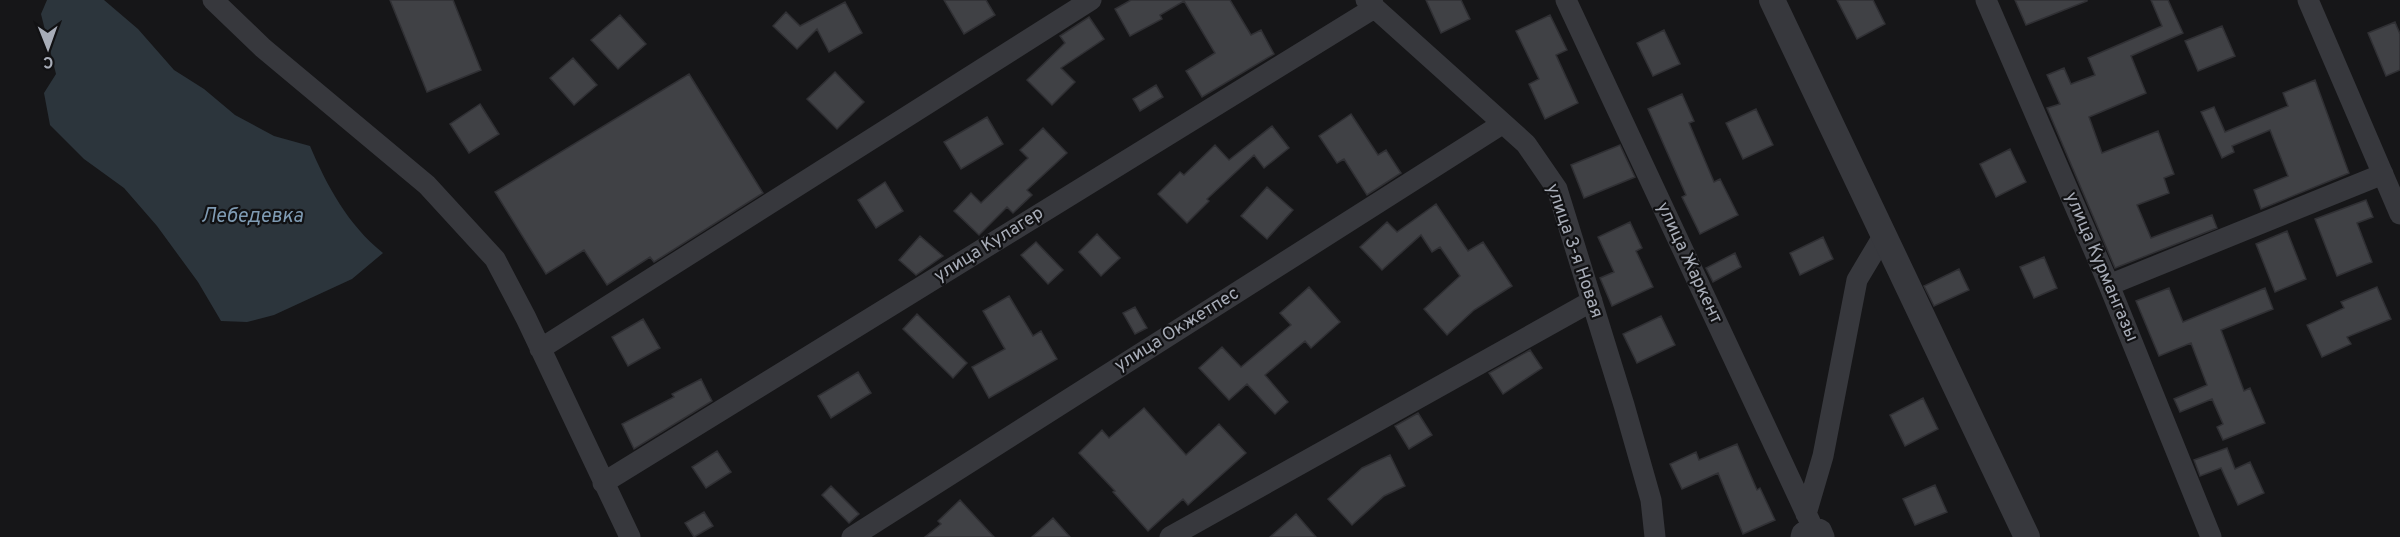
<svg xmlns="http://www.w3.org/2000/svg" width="2400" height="537" font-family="Overpass,sans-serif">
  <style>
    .water { fill: #2c353c }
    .building { fill: #404145; stroke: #303034; stroke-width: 1.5 }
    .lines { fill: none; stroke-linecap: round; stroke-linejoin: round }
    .minor { stroke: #37383d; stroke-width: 21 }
    .tertiary { stroke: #37383d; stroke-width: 26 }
    .labels { text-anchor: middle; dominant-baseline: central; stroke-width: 4.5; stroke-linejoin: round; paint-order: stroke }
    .street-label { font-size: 18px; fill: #a8adb8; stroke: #111113 }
    .water-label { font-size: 20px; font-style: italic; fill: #7f9bb3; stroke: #111113 }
  </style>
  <rect width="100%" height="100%" fill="#161618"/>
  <path class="water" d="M47 0H104L138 29 174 70 204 89 235 115 274 136 310 146C327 186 348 225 383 253L352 279 274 315 247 322 221 321 198 282 157 226 124 188 84 159 50 125 44 93 56 74 41 14Z"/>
  <path class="building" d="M390 0H453L481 70 427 92Z
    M944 0H986L995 15 964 34Z
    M1131 0H1230L1251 35 1261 30 1274 54 1202 97 1186 71 1215 53 1184 1 1160 15 1162 19 1130 36 1115 9Z
    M1426 0H1461L1470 19 1441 33Z
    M1837 0H1873L1885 24 1857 39Z
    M2015 0H2087V1L2026 25Z
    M2151 0H2168L2183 33 2131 56 2146 93 2089 117 2102 153 2158 131 2174 174 2164 178 2169 193 2137 205 2151 238 2212 215 2217 228 2115 268 2047 108 2060 104 2047 75 2064 68 2071 84 2095 75 2088 58 2162 26Z
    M845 2 862 33 829 52 817 29 797 49 773 26 786 12 800 26Z
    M620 15 646 44 618 69 591 40Z
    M1550 15 1567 50 1556 55 1578 103 1545 119 1529 84 1539 79 1516 31Z
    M1089 17 1104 39 1061 68 1075 82 1052 105 1027 80 1065 43 1060 36Z
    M2395 22 2400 34V70L2386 76 2368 33Z
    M2222 26 2235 56 2198 71 2185 41Z
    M1664 30 1680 64 1653 76 1637 43Z
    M573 58 597 85 574 105 550 78Z
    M835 72 864 102 837 129 807 99Z
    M689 74 763 193 654 262 650 257 607 285 584 250 546 274 495 192Z
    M2315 80 2349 173 2261 209 2254 190 2288 176 2270 130 2232 146 2234 152 2222 158 2201 112 2214 107 2225 132 2288 106 2283 93Z
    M1156 85 1163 97 1140 111 1133 99Z
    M1682 94 1694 121 1689 123 1714 182 1720 179 1738 215 1700 234 1682 197 1686 195 1648 109Z
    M480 104 499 134 469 153 450 124Z
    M1756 109 1773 145 1743 159 1726 123Z
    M1351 114 1378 155 1386 150 1401 173 1367 195 1344 159 1337 163 1319 136Z
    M987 117 1003 144 961 169 944 142Z
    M1272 126 1289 148 1264 168 1254 155 1207 199 1209 201 1187 223 1158 194 1180 172 1184 175 1215 145 1229 160Z
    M1043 128 1067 153 1027 190 1032 195 1013 213 1007 207 979 235 954 211 971 193 981 203 1028 158 1020 150Z
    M1620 145 1635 177 1584 198 1571 165Z
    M2010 149 2026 182 1996 197 1980 164Z
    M885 182 903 211 876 228 858 200Z
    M1267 187 1293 210 1267 239 1241 216Z
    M2366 200 2373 217 2357 223 2372 262 2337 276 2315 219Z
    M1436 204 1468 251 1483 242 1512 286 1474 310 1447 335 1424 309 1460 276 1440 247 1432 252 1421 235 1382 270 1360 247 1387 222 1397 232Z
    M1630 222 1642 248 1636 251 1653 287 1612 306 1600 278 1614 272 1598 237Z
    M2287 231 2306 279 2275 292 2256 244Z
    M1097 234 1120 258 1101 276 1079 252Z
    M920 236 943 256 916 275 899 260Z
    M1823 237 1833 259 1800 275 1790 253Z
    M1036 242 1063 270 1048 284 1021 255Z
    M1735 253 1741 267 1713 282 1706 268Z
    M2044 257 2057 288 2034 298 2020 267Z
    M1959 269 1969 290 1934 306 1924 286Z
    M1309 287 1340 322 1311 348 1305 341 1265 375 1288 402 1275 414 1247 384 1229 400 1199 368 1222 347 1241 367 1291 325 1280 313Z
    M2377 287 2391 319 2347 337 2351 344 2322 357 2307 325 2344 308 2341 302Z
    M2169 288 2183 322 2265 288 2273 309 2221 330 2244 391 2250 388 2265 423 2223 440 2217 427 2223 424 2212 399 2180 412 2174 399 2207 385 2191 343 2159 356 2136 301Z
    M1009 296 1033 336 1041 331 1057 359 989 398 972 367 1005 349 983 311Z
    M1135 307 1147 328 1135 334 1123 313Z
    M917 314 967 363 953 378 903 329Z
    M1661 316 1675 345 1637 363 1623 334Z
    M643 319 660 348 628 366 612 337Z
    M1530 350 1542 368 1503 394 1489 373Z
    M858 372 871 393 831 418 818 396Z
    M701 379 712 401 634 449 622 424 674 397 672 394Z
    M1923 398 1938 429 1905 446 1890 415Z
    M1144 408 1186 455 1219 424 1246 453 1188 505 1183 499 1148 531 1113 492 1115 491 1079 453 1102 430 1109 438Z
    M1418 413 1432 435 1409 449 1395 426Z
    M1737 444 1757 490 1760 488 1775 520 1743 534 1718 473 1682 489 1670 464 1696 452 1699 460Z
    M2227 448 2235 469 2250 462 2264 493 2238 505 2221 468 2200 476 2194 460Z
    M717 451 731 472 706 488 692 467Z
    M1390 455 1405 486 1384 496 1352 525 1328 499 1362 468Z
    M1935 485 1947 512 1915 525 1903 499Z
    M831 486 859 514 849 523 822 495Z
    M960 500 994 537H925L941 524 938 521Z
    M704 512 713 526 694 537 685 523Z
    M1296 514 1316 537H1270Z
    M1053 518 1070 537H1032Z"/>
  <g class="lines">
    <path class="minor" d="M213 0 263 48 427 185 495 259 526 318 630 537
      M1366 0 1526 144 1557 189 1624 405 1651 500 1655 537
      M1566 0 1812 526
      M1986 0 2109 285 2211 537
      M2308 0 2400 214
      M2109 285 2383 174
      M540 349 1091 0
      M603 483 1374 8 1372 0
      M1806 514 1823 456 1857 280 1885 233
      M852 537 1502 124
      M1170 537 1592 301
      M1801 537 1802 533 1812 526 1821 530 1824 537"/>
    <path class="tertiary" d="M1772 0 2027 537"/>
  </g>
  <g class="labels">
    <g class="street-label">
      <text transform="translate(989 245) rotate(-32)">улица Кулагер</text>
      <text transform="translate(1574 251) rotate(71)">улица 3-я Новая</text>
      <text transform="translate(1689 263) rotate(65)">улица Жаркент</text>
      <text transform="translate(2101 267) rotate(67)">улица Курмангазы</text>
      <text transform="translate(1177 330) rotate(-32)">улица Окжетпес</text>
    </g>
    <g class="water-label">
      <text x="252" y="217">Лебедевка</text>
    </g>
  </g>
  <g transform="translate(48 48) rotate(179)" stroke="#111113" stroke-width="4.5" paint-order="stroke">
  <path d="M0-4.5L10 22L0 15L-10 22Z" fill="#a8adb8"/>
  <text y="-9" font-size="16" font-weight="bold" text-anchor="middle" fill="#a8adb8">С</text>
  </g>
</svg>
